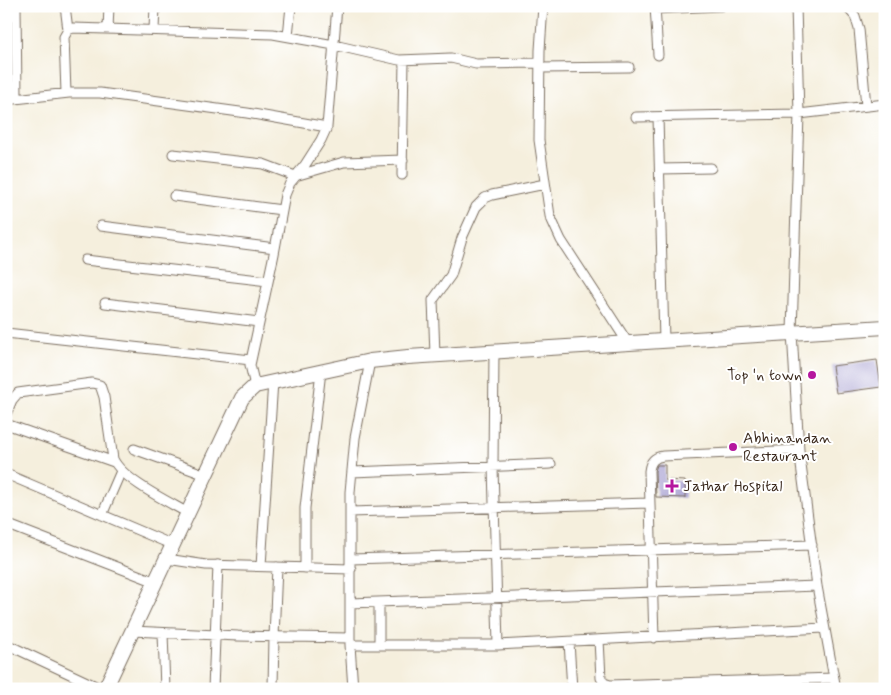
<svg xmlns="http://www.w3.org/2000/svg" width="891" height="695" font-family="Mynerve,sans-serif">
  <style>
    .building { fill: #a69fd0 }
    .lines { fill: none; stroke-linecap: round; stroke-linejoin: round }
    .street-casing { stroke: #7c6f61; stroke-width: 11 }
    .secondary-casing { stroke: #7c6f61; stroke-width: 16 }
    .street { stroke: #fff; stroke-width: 9 }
    .secondary { stroke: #fff; stroke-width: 14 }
    .poi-dot { fill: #b5179e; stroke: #fff; stroke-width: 2 }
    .labels { text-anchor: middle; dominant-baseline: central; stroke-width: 4; stroke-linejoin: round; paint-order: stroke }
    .poi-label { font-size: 16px; fill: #3b2a1e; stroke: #fff; text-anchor: start }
  </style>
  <rect width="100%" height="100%" fill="#fff"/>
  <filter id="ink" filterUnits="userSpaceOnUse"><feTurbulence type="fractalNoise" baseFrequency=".02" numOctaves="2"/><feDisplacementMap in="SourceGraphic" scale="10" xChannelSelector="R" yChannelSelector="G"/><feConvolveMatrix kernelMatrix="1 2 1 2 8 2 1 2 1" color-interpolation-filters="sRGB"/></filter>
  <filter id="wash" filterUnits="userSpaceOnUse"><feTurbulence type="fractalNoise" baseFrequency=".0096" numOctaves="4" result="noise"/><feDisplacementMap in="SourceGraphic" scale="20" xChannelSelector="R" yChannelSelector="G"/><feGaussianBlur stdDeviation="1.12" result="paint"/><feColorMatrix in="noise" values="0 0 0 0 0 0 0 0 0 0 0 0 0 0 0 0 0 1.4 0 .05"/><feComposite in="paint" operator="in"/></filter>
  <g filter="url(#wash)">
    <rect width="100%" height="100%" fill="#f5efdd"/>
    <g id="blocks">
      <path class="building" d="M877 360 881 387 836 393 832 366Z
        M657 465H665V480L685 481V498L656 497 655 471Z"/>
    </g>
  </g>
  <g filter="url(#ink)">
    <use href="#blocks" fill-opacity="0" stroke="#7c6f61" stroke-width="1"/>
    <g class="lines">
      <defs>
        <path id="street" d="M16 6 17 98
          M65 6 68 30
          M543 6 540 50 539 140 550 216 561 240 628 343
          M655 6 658 55
          M796 6 799 114 792 332 799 450 817 586 836 689
          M846 6 855 16 859 29 866 106
          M655 9 721 6
          M108 29 109 6
          M154 30 155 6
          M288 36 291 6
          M540 68 629 67
          M66 93 64 37 68 30 73 28 273 34 334 45 399 60 451 58 476 64 540 63
          M6 100 69 93H100L247 113 327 127
          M636 117 799 114 885 104
          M658 117 664 340
          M173 154 263 164 295 176 344 162 403 160
          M660 169 711 168
          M402 175 404 60
          M174 196 282 210
          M101 226 275 248
          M85 260 268 281
          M105 303 259 322
          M6 333 251 360
          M494 351 493 467 498 645
          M435 355 433 300 451 275 462 238 476 207 485 198 492 195 545 184
          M255 386 250 365 274 254 285 195 290 183 305 165 321 140 327 127 337 6
          M6 414 12 400 18 393 92 383 100 385 104 397 113 459C123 480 167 501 188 513
          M6 424 114 462
          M134 449 206 475
          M352 472 551 464
          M6 474 173 545
          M350 512 649 503
          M102 515 121 471
          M6 524 156 582
          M167 559 206 565 351 569
          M351 559 812 545
          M261 566 273 381
          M305 568V508L321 371
          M350 603 817 586
          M132 631 238 636 350 638
          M163 633 165 689
          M654 638 649 471C650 462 654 457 663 456L799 450
          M599 640 601 678 604 683 610 685 834 678
          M569 642 572 689
          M6 644 102 689
          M350 645H498L824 628
          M379 645V602
          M273 687 274 637 277 567
          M213 689 218 565
          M353 689 350 645V492L355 438 370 361"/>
        <path id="secondary" d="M105 689 242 398 255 386 370 361 408 357 885 327"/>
      </defs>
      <use href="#street" class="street-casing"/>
      <use href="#secondary" class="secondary-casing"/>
      <use href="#street" class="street"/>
      <use href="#secondary" class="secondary"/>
    </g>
  </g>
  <g class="poi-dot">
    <circle cx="812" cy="375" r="5"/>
    <circle cx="733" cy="447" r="5"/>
    <path d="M669.5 478.5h5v5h5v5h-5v5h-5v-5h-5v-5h5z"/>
  </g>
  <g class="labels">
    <g class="poi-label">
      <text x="802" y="375" text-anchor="end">Top 'n town</text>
      <text x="743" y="438">Abhinandan<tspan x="743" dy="18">Restaurant</tspan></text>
      <text x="683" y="486">Jathar Hospital</text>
    </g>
  </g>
  <rect width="891" height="695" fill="none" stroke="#fff" stroke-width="25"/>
</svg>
